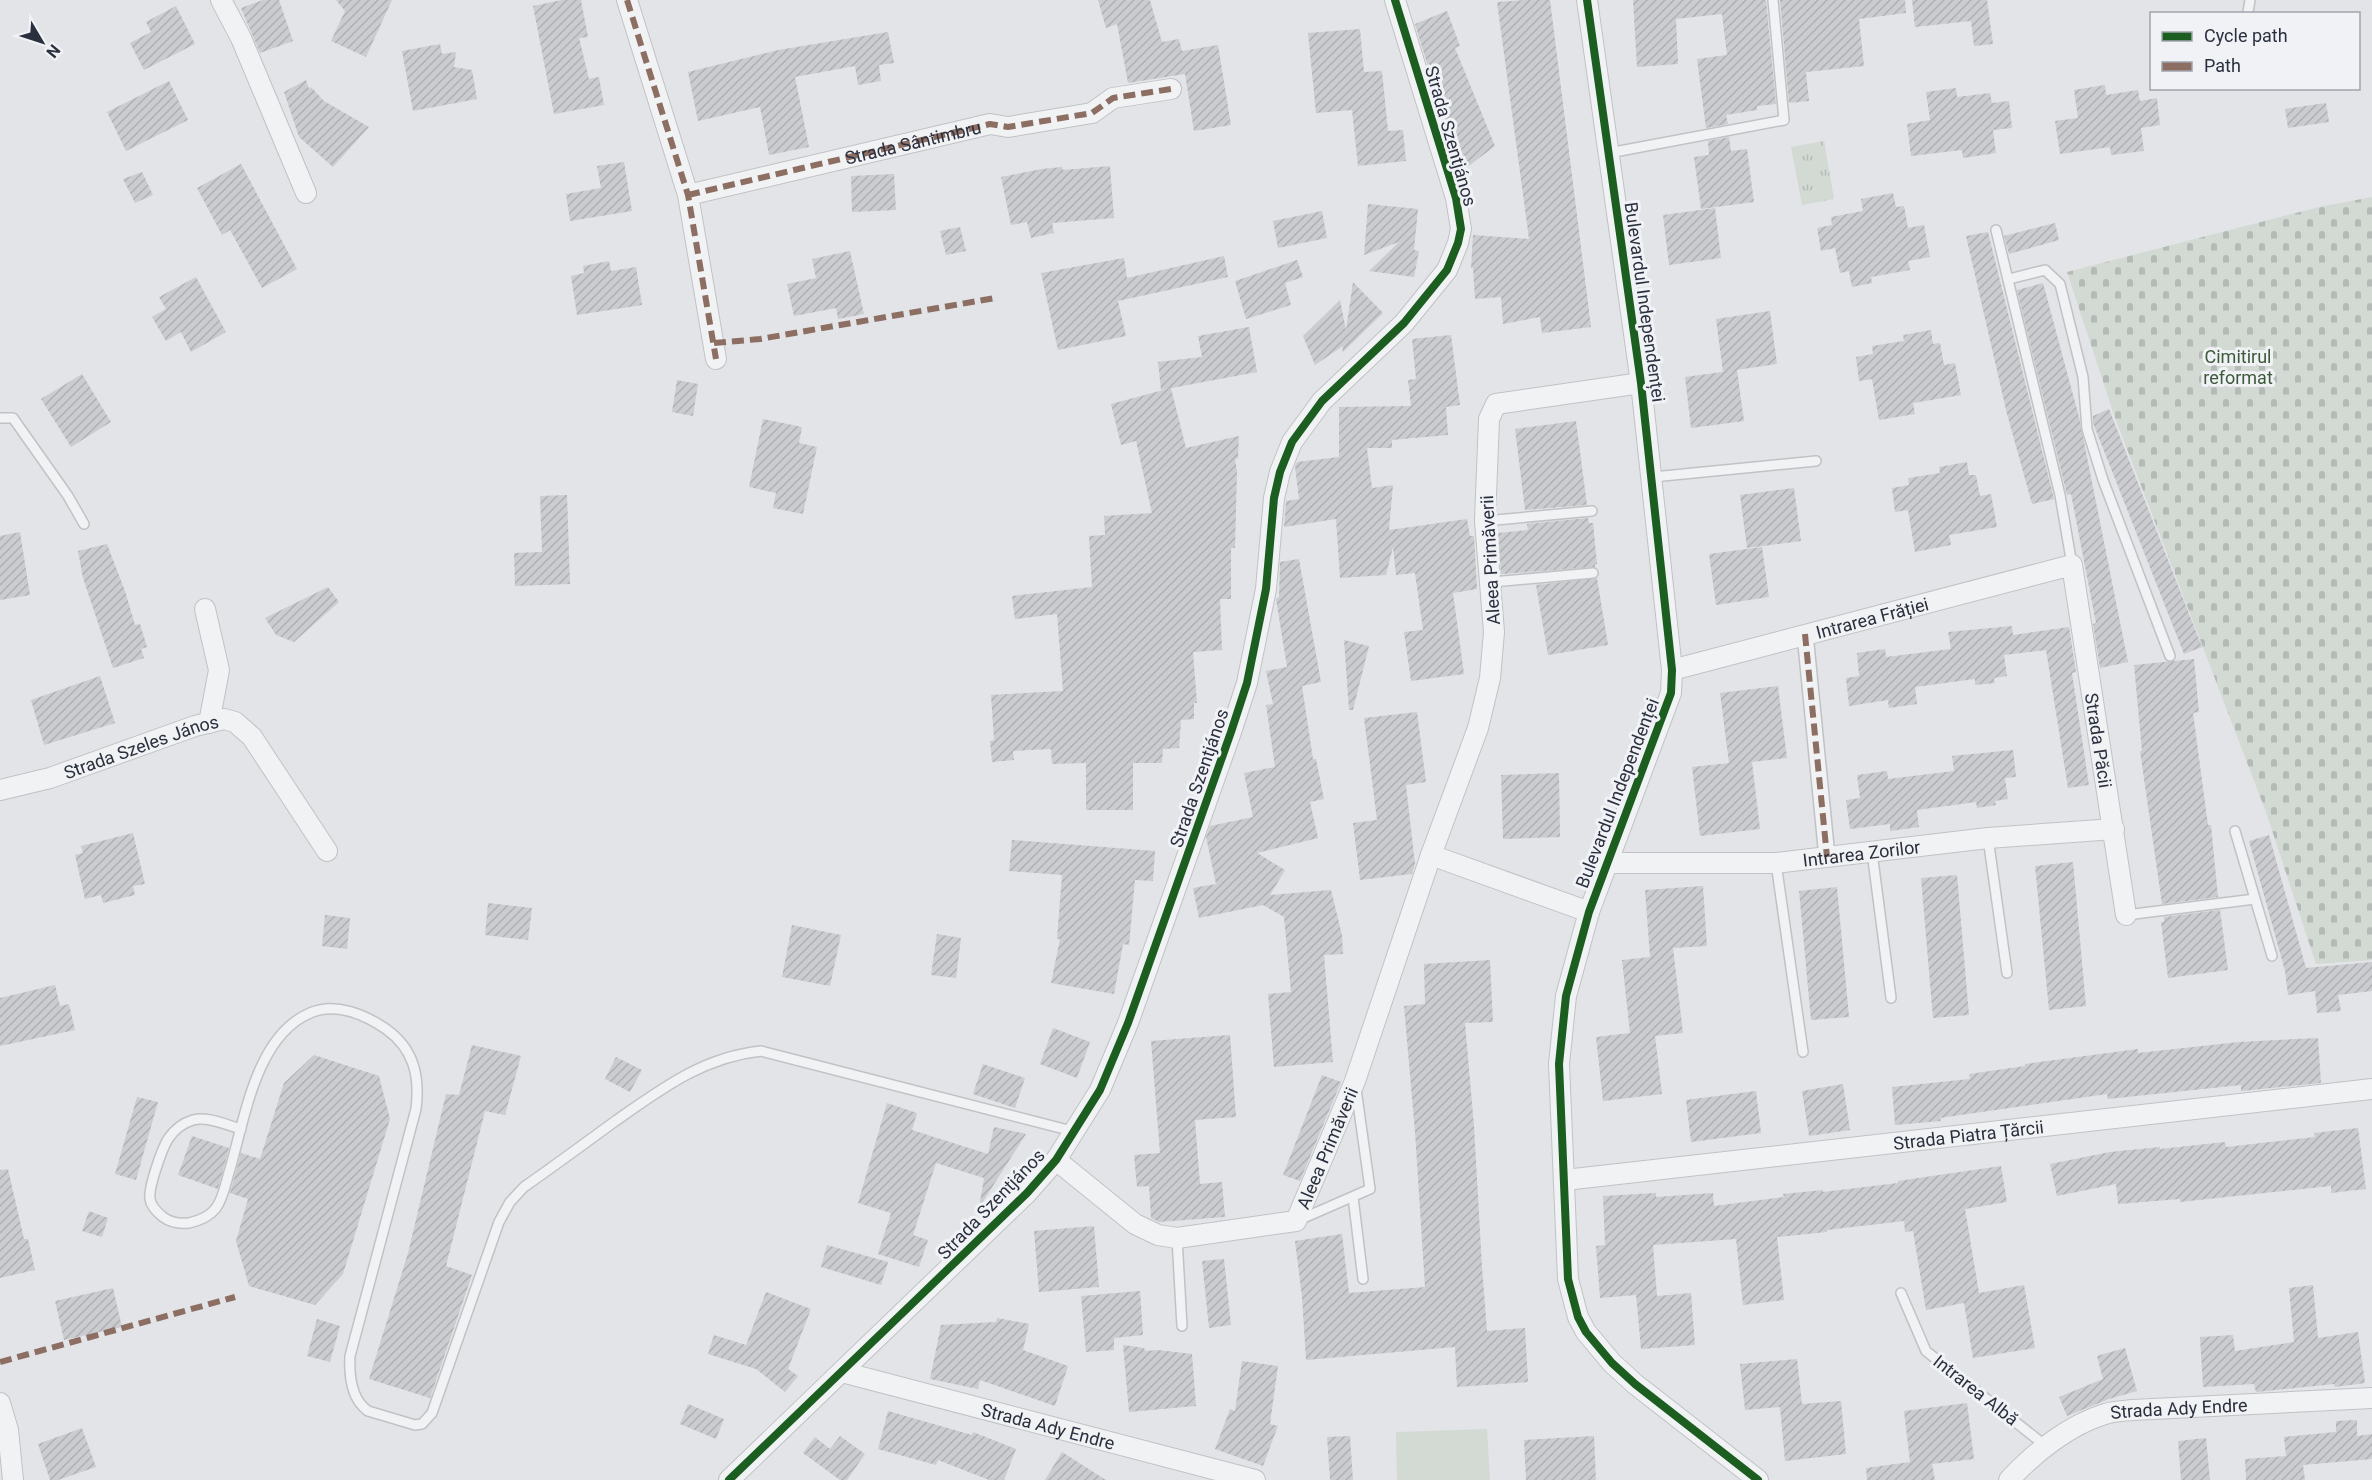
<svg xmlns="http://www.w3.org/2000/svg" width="2372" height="1480" font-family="Roboto,sans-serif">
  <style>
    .grass { fill: url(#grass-tufts) }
    .cemetery { fill: url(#cemetery-stones) }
    .pitch { fill: #d2dad3 }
    .building { fill: url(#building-hatch) }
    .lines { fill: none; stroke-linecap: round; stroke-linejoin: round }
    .service-casing { stroke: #c1c2c5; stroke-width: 12 }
    .pedestrian-casing { stroke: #c1c2c5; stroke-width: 18 }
    .minor-casing { stroke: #c1c2c5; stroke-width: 22 }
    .service { stroke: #f1f2f4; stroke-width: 9 }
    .pedestrian { stroke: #f1f2f4; stroke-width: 15 }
    .minor { stroke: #f1f2f4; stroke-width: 20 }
    .quiet { stroke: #8d6e63; stroke-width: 6; stroke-dasharray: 12 6; stroke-linecap: butt }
    .cycleway-casing { stroke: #f0f2f6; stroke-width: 11 }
    .cycleway { stroke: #1b5e20; stroke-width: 8 }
    .labels { text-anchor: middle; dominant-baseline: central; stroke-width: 6; stroke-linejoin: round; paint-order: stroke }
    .street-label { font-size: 18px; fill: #2b303f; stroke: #f0f2f6 }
    .park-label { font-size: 18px; fill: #3d5939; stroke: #f0f2f6 }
  </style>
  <defs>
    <pattern id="grass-tufts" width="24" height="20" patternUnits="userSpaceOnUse" patternTransform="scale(1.5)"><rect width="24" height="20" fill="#d2dad3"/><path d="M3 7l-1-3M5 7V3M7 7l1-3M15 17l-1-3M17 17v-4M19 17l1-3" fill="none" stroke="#b4bbb6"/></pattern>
    <pattern id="cemetery-stones" width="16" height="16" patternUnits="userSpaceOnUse" patternTransform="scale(1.5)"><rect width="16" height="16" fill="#d2dad3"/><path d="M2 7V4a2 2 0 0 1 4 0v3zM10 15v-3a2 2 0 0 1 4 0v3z" fill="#b4bbb6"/></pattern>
    <pattern id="building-hatch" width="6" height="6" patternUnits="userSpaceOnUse" patternTransform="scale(1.5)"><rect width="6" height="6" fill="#cbcccf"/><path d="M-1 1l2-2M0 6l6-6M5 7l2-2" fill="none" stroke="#aeb0b3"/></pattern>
  </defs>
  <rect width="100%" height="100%" fill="#e2e4e7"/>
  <path class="grass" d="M1824 141 1834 199 1802 205 1791 147Z"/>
  <path class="cemetery" d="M2372 197V960L2316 964 2266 812 2114 415 2067 272 2319 207Z"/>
  <path class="pitch" d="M1487 1429 1490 1480H1397L1396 1432Z"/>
  <path class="building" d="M263 0H279L293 41 260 53 241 8Z
    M336 0H392L366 57 331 41 345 11Z
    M562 0H581L588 37 579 38 589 79 599 77 604 105 554 114 533 6Z
    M1098 0H1150L1162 42 1179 39 1182 51 1218 45 1231 125 1194 131 1185 74 1128 83 1117 24 1106 28Z
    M1525 0H1550L1591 327 1542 333 1540 317 1503 324 1501 297 1475 299 1473 268H1471L1473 235 1529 239 1497 2Z
    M1633 0H1766L1776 104 1757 106V110L1726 115 1728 124 1706 128 1697 59 1727 55 1722 14 1676 19 1678 64 1637 67Z
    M1780 0H1905L1906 13 1859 19 1864 66 1806 72 1809 101 1789 103Z
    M1912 0H1987L1993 44 1974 46 1971 21 1915 27Z
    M176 6 195 44 144 70 130 43 151 32 146 22Z
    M1447 11 1460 46 1455 48 1495 146 1466 168 1454 151 1415 24Z
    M1360 29 1364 72 1382 71 1388 131 1403 130 1406 161 1358 166 1352 110 1316 113 1308 33Z
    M888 32 894 63 879 65 881 81 858 85 855 66 795 77 809 147 769 155 760 107 698 121 688 72 778 50Z
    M440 44 442 54 456 52 454 67 472 70 477 99 413 111 402 51Z
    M306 80 309 89 311 87 324 101 369 127 333 167 299 137 284 92Z
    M169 81 188 120 126 151 107 112Z
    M2105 85 2106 95 2138 90 2140 101 2157 98 2160 125 2141 128 2144 151 2111 155 2110 147 2060 154 2055 121 2078 118 2074 90Z
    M1956 88 1957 97 1990 93 1992 103 2009 101 2012 128 1993 130 1996 153 1963 158 1962 150 1911 156 1907 124 1930 120 1926 92Z
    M2326 103 2329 122 2288 128 2285 109Z
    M1729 137 1731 151 1747 149 1754 202 1701 209 1694 157 1709 155 1708 141Z
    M624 162 632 211 570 221 566 194 601 188 597 166Z
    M241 164 297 269 262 288 230 230 222 235 197 188Z
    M1110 166 1114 218 1052 223 1054 233 1031 238 1027 222 1011 225 1001 177 1042 169 1062 167 1063 170Z
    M142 172 153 195 135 203 123 179Z
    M894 174 896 210 852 212 851 176Z
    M1893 193 1896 207 1904 206 1908 228 1924 225 1930 257 1908 261 1910 270 1871 277 1872 283 1852 287 1849 271 1840 273 1835 248 1821 251 1817 228 1832 225 1831 217 1863 211 1861 199Z
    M1368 204 1418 209 1414 250 1419 251 1414 277 1369 271 1399 242 1364 255Z
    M1715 208 1721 258 1669 265 1663 215Z
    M1322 211 1327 238 1278 248 1273 221Z
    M2055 223 2059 240 2009 254 2004 236Z
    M960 227 966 251 946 255 940 231Z
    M1988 232 2054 499 2032 504 2007 414 1966 236Z
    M850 251 864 314 838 319 836 308 794 316 787 284 816 278 812 259Z
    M1224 256 1228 277 1118 301 1126 336 1058 350 1041 273 1124 258 1127 278Z
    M1297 260 1303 277 1285 283 1291 305 1246 319 1235 281Z
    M609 261 611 271 636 267 642 305 577 315 571 276 584 273 583 266Z
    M196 277 226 332 191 352 181 332 166 341 152 317 166 309 159 297Z
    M1353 282 1383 313 1342 353 1343 346 1315 365 1303 336 1340 300 1346 330Z
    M2043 283 2079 417 2128 662 2100 668 2093 624 2096 623 2071 494 2067 495 2017 290Z
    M1770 311 1777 364 1723 372 1716 319Z
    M1249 327 1257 372 1161 390 1158 362 1202 357 1198 336Z
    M1931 330 1933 344 1940 343 1944 365 1955 363 1961 395 1913 403 1915 414 1879 420 1872 379 1859 381 1856 357 1873 354 1872 346 1904 341 1903 335Z
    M1451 335 1460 405 1446 407 1448 435 1392 440V448H1367L1372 488 1393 485 1389 530 1467 519 1470 536H1474L1477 589 1453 593 1464 674 1411 681 1404 632 1423 630 1415 573 1396 575 1393 547 1386 575 1340 578 1336 519 1284 527 1286 501 1299 499 1295 466 1297 462 1339 457V407L1411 406 1408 380 1416 379 1412 339Z
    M1737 370 1744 421 1691 428 1685 377Z
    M82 374 111 422 71 447 41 399Z
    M677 380 698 384 693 416 672 412Z
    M1171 388 1186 448 1239 436 1238 458 1235 459 1237 471 1235 548H1231V599H1220L1222 650 1193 652 1197 703H1194V719L1181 720 1179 748 1163 749 1162 763H1133V810H1086V763L1052 764 1051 749 1013 751 1014 760 992 762 990 741 994 740 991 695 1063 691 1057 614 1015 619 1012 596 1092 587 1089 536 1105 535 1104 516 1152 513 1136 441 1121 445 1111 404Z
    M2109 409 2202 647 2184 654 2093 423V416Z
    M763 419 802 427 799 443 817 447 803 514 773 508 776 493 749 487Z
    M1576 421 1587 505 1525 510 1515 429Z
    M1967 462 1969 475H1976L1980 496 1991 494 1997 527 1949 535 1951 545 1915 552 1908 510 1895 512 1892 488 1909 485 1908 478 1940 473 1939 467Z
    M1794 488 1801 541 1747 548 1740 495Z
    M567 495 570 584 515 586 514 553 542 552 540 496Z
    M1588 518 1589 523H1593L1597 564H1595V567L1501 574 1498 533 1528 530 1527 524Z
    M20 532 30 595 0 600V536Z
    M107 544 125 591 135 625 140 624 147 647 141 649 144 658 113 668 83 578 78 551Z
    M1762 547 1769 597 1716 605 1709 554Z
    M1299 559 1321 682 1302 686 1313 759H1316L1324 799 1310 802 1318 838 1257 853 1285 870 1270 895 1331 890 1342 935 1343 954 1324 955 1333 1062 1274 1067 1268 994 1291 992 1284 917 1263 905 1199 918 1193 888 1216 884 1206 837 1210 826 1253 817 1244 773 1275 767 1266 705 1273 704 1266 671 1287 667 1276 599 1279 597 1280 562Z
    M1597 578 1608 645 1548 655 1536 585Z
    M328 587 339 602 294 642 276 635 265 618Z
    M2012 626 2013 635 2069 627 2076 672 2072 673 2089 785 2068 788 2046 650 2004 655 2007 676 1994 678 1995 683 1975 685V679L1915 687 1917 704 1889 708 1888 700 1849 706 1846 678 1859 676 1857 653 1885 649 1886 657 1951 649 1948 632Z
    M1344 640 1369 646 1353 710H1349Z
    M2194 659 2199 712 2193 713 2208 825H2211L2218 897 2162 904 2140 751H2142L2134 665Z
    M100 676 115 723 44 745 31 700Z
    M1778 686 1787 758 1752 762 1760 829 1700 836 1692 767 1729 763 1720 693Z
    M1417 712 1426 782 1406 785 1415 864 1412 874 1360 880 1353 823 1377 820 1364 718Z
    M2013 750 2016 777 2005 778 2008 799 1995 801 1996 805 1977 808 1976 802 1917 810 1919 827 1890 831V824L1850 829 1846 800 1860 798 1857 775 1887 771 1888 779 1954 771 1952 756Z
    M1559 773 1560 837 1503 839 1501 775Z
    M133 833 145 884 133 886 135 895 103 903 101 895 85 899 75 855 83 853 81 846Z
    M2269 835 2306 968 2372 962V991L2338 995 2341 1011 2317 1013 2315 991 2288 995 2285 971 2249 841Z
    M1012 840 1155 851 1153 881 1135 880 1129 945 1123 944 1114 994 1051 983 1060 939H1057L1062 875 1009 871Z
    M2073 862 2086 1006 2049 1010 2035 866Z
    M1957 875 1969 1015 1933 1018 1921 878Z
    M1703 886 1707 946 1673 948 1683 1033 1655 1036 1662 1094 1603 1101 1596 1037 1630 1033 1622 960 1650 957 1645 890Z
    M1837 887 1849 1017 1811 1020 1799 891Z
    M488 903 532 908 528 940 485 935Z
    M2220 910 2228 970 2168 978 2161 922H2164V917Z
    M325 915 350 918 347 949 322 946Z
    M792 925 841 935 830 986 782 977Z
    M937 934 961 938 956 978 931 975Z
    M1490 960 1493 1022 1465 1023 1474 1126 1482 1267 1487 1331 1525 1328 1528 1382 1457 1387 1455 1347 1306 1360 1302 1297 1295 1241 1342 1234 1349 1293 1425 1287 1415 1132 1404 1006 1425 1004 1424 964Z
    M55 985 60 1006 69 1004 75 1030 0 1046V998Z
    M1053 1028 1090 1042 1077 1078 1040 1064Z
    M1230 1035 1236 1117 1195 1120 1200 1184 1222 1182 1225 1217 1159 1222 1151 1218 1149 1186 1137 1187 1134 1155 1160 1153 1151 1041Z
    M2318 1038 2321 1083 2241 1091V1085L2108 1099 2107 1094 1940 1118 1941 1121 1895 1125 1892 1087 1970 1079 1969 1074 2025 1066V1064L2138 1049V1053L2239 1042Z
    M472 1045 521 1056 505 1115 485 1111 446 1266 472 1275 430 1398 369 1379 408 1253 446 1094 459 1095Z
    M314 1055 379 1076 390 1119 343 1274 315 1305 249 1286 236 1241 248 1199 230 1193 241 1153 260 1159 284 1083Z
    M616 1057 642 1070 630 1092 605 1079Z
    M983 1064 1025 1078 1015 1108 973 1094Z
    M1322 1075 1341 1082 1300 1181 1283 1175Z
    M1843 1084 1850 1130 1809 1136 1802 1091Z
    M1756 1091 1761 1133 1691 1142 1686 1100Z
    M137 1097 158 1102 136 1180 115 1174Z
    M887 1103 917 1113 912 1130 988 1154 994 1127 1026 1134 979 1208 984 1178 936 1163 913 1235 928 1240 919 1267 878 1254 891 1213 858 1203Z
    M2358 1128 2366 1189 2331 1193V1186L2180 1202V1199L2118 1204 2116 1184 2057 1196 2050 1164 2110 1152 2160 1147V1149L2225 1142 2226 1147 2315 1137 2314 1133Z
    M192 1136 229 1148 218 1189 178 1175Z
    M2001 1166 2007 1202 1965 1209 1979 1293 2024 1285 2035 1348 1973 1358 1964 1303 1926 1310 1913 1231 1905 1232 1904 1221 1827 1230V1232L1777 1237 1784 1300 1743 1305 1736 1239 1653 1245 1657 1296 1691 1293 1695 1345 1641 1349 1636 1295 1600 1298 1596 1246 1605 1245 1603 1196 1656 1193V1197L1713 1193 1714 1206 1784 1197 1783 1194 1823 1190V1192L1898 1183V1181Z
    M8 1169 24 1239H28L35 1270 0 1278V1170Z
    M89 1211 108 1218 102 1237 82 1231Z
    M1094 1226 1099 1287 1039 1292 1034 1231Z
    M827 1245 888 1262 881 1285 821 1267Z
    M1224 1259 1231 1325 1209 1328 1202 1261Z
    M2313 1285 2318 1338 2358 1332 2365 1383 2335 1387 2334 1384 2256 1392 2254 1384 2203 1387 2200 1337 2233 1335 2235 1351 2294 1342 2289 1288Z
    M113 1288 122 1327 64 1340 55 1301Z
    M1140 1291 1143 1335 1114 1338V1350L1086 1352 1081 1296Z
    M766 1292 811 1309 788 1369 798 1376 785 1392 756 1369 708 1354 714 1335 746 1345Z
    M997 1318 1029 1324 1023 1350 1068 1366 1055 1406 980 1380 978 1389 930 1379 941 1325 996 1322Z
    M317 1319 340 1326 330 1362 307 1356Z
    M1123 1345 1144 1348 1145 1351 1158 1350 1192 1354 1196 1406 1129 1412Z
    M2125 1348 2137 1391 2109 1399 2067 1416 2059 1397 2103 1379 2097 1356Z
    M1797 1359 1802 1404 1841 1401 1846 1454 1785 1461 1780 1407 1745 1410 1740 1364Z
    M1242 1361 1278 1366 1270 1424 1278 1426 1263 1466 1215 1449 1230 1409 1235 1411Z
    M1967 1403 1974 1459 1932 1464 1935 1480H1867L1866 1468 1910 1462 1904 1411Z
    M688 1404 724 1419 716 1439 680 1424Z
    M888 1411 972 1435 973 1432 1016 1449 1004 1480H989L938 1460 936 1465 878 1449Z
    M2357 1420V1436L2372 1434V1459L2303 1465 2305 1480H2246L2245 1459 2286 1456 2284 1437 2336 1432V1421Z
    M82 1428 96 1467 58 1480H50L38 1444Z
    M840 1436 865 1454 847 1480H840L803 1453 815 1437 830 1449Z
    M1350 1436 1353 1480H1330L1327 1437Z
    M1594 1436 1596 1480H1526L1524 1440Z
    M2206 1438 2210 1480H2181L2178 1441Z
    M1062 1452 1106 1480H1045Z"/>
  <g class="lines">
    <defs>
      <path id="service" d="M2248 12 2250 0
        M1609 153 1784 120 1773 0
        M1996 230 2060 495 2072 565
        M2009 279 2045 270 2060 284 2083 377 2087 429 2103 480 2170 656
        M0 418H13L68 496 84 524
        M1653 477 1816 461
        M1485 521 1592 511
        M1492 582 1593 573
        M2235 831 2272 956
        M1988 838 2007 973
        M1872 852 1891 998
        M1776 863 1803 1052
        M2126 915 2255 899
        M241 1129C226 1125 208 1116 193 1120 183 1123 174 1130 168 1139 162 1149 148 1188 150 1199 151 1206 158 1213 163 1217 171 1223 179 1224 189 1223 198 1221 210 1216 216 1208 224 1197 226 1181 230 1169 245 1118 256 1036 310 1013 335 1002 364 1014 386 1029 414 1049 420 1076 416 1109L350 1356C349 1375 351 1399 368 1411L415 1425 422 1424 432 1413 499 1222 510 1202 524 1187C554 1166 584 1144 614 1122 661 1089 703 1057 761 1051L1076 1132
        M1353 1197 1363 1279
        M1299 1220 1370 1189 1356 1089
        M1177 1238 1182 1326
        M1901 1293 1926 1351 2047 1447"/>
      <path id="pedestrian" d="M1805 634 1827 857"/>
      <g id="minor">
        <path d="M221 0 241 38 306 193"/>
        <path d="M627 0 688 195 716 359"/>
        <path d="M1587 0 1641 383 1672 670 1671 693 1589 912 1566 996 1559 1064 1568 1279 1578 1317 1586 1332 1612 1363 1635 1384 1758 1480"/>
        <path d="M688 195 990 124 1008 127 1092 113 1113 98 1171 89"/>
        <path d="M205 609 219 670 209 723"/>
        <path id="s1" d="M1672 670 2072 565 2126 915"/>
        <path id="s2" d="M0 790 50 778 195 726 224 719 235 722 252 737 327 851"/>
        <path d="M1431 855 1478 728 1490 678 1494 632 1485 521 1489 419 1496 404 1641 383"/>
        <path id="s3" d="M1607 863H1776L1988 838 2114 829"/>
        <path id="s4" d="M1056 1160 1135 1224 1158 1235 1177 1238 1296 1221 1355 1081 1431 855 1589 912"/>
        <path id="s5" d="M1565 1180 2372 1089"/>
        <path id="s6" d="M842 1372 1255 1480"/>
        <path d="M0 1403 8 1430 13 1480"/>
        <path d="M729 1480 1027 1193 1056 1160 1100 1090 1128 1023 1231 732 1247 683 1266 589 1274 498 1280 472 1292 442 1322 401 1404 323 1447 270 1458 243 1461 229 1456 198 1395 0"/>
        <path id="s7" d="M2009 1480C2034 1453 2069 1425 2105 1414 2114 1411 2124 1411 2133 1410L2372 1398"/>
      </g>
    </defs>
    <use href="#service" class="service-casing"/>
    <use href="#pedestrian" class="pedestrian-casing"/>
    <use href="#minor" class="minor-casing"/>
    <use href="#service" class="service"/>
    <use href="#pedestrian" class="pedestrian"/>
    <use href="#minor" class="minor"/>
    <g class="quiet">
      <path d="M627 0 688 195 716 359"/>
      <path id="s8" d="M688 195 990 124 1008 127 1092 113 1113 98 1171 89"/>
      <path d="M714 343 760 339 995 298"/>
      <path d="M1805 634 1827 857"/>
      <path d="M0 1362 235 1297"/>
    </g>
    <defs>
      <path id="cycleway" d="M1587 0 1641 383 1672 670 1671 693 1589 912 1566 996 1559 1064 1568 1279 1578 1317 1586 1332 1612 1363 1635 1384 1758 1480
        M729 1480 1027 1193 1056 1160 1100 1090 1128 1023 1231 732 1247 683 1266 589 1274 498 1280 472 1292 442 1322 401 1404 323 1447 270 1458 243 1461 229 1456 198 1395 0"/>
    </defs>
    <use href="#cycleway" class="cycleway-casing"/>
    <use href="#cycleway" class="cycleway"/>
  </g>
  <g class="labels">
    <g class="street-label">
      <text transform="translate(1451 136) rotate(74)">Strada Szentjános</text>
      <text stroke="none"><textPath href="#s8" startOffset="231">Strada Sântimbru</textPath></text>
      <text transform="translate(1645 302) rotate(82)">Bulevardul Independenței</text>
      <text transform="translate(1490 560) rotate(-93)">Aleea Primăverii</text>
      <text stroke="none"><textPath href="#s1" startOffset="207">Intrarea Frăției</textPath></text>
      <text stroke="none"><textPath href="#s1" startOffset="591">Strada Păcii</textPath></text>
      <text stroke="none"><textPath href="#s2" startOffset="148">Strada Szeles János</textPath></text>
      <text transform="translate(1199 778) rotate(-71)">Strada Szentjános</text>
      <text transform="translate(1617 793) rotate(-69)">Bulevardul Independenței</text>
      <text stroke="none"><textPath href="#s3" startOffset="255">Intrarea Zorilor</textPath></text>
      <text stroke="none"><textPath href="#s5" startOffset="406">Strada Piatra Țărcii</textPath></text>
      <text stroke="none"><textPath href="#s4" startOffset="346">Aleea Primăverii</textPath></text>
      <text transform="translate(991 1204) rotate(-46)">Strada Szentjános</text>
      <text transform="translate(1976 1390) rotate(38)">Intrarea Albă</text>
      <text stroke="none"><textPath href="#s7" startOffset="192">Strada Ady Endre</textPath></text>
      <text stroke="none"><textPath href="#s6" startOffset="213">Strada Ady Endre</textPath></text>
    </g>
    <g class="park-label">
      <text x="2238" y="356">Cimitirul<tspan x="2238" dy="21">reformat</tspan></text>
    </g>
  </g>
  <rect x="2150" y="12" width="210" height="78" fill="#f0f2f6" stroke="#a1a4ad" stroke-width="1.5"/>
  <rect x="2162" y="32" width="30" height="9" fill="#1b5e20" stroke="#a1a4ad" stroke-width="1.5"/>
  <text x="2204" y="42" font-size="18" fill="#2b303f">Cycle path</text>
  <rect x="2162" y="62" width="30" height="9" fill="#8d6e63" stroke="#a1a4ad" stroke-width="1.5"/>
  <text x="2204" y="72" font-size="18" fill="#2b303f">Path</text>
  <g transform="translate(42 42) rotate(129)" stroke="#f0f2f6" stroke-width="4.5" paint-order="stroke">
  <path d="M0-4.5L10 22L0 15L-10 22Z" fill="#2b303f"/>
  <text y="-9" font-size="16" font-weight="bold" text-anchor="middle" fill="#2b303f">N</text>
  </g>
</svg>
